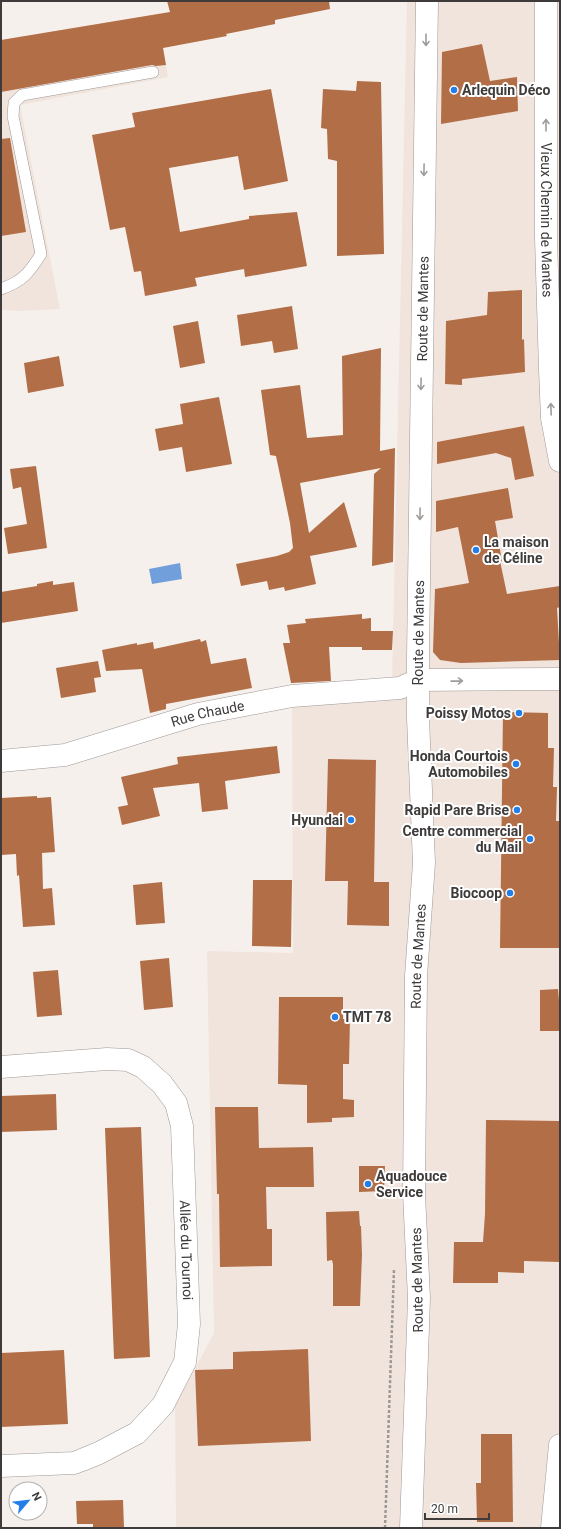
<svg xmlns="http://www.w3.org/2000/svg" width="561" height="1529" font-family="Roboto,sans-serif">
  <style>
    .built { fill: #f1e4dd }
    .water { fill: #719fdb }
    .building { fill: #b26e46 }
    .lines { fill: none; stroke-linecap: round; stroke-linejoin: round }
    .service-casing { stroke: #9e9896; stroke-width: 12 }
    .minor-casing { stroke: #9e9896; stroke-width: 23 }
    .primary-casing { stroke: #9e9896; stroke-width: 23 }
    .path { stroke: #9c9896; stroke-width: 2.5; stroke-dasharray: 3 2; stroke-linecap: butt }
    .service { stroke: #fff; stroke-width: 11 }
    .minor { stroke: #fff; stroke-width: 22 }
    .primary { stroke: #fff; stroke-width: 22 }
    .oneway { stroke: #9e9d9c }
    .poi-dot { fill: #227ee8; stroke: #fff; stroke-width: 1.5 }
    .labels { text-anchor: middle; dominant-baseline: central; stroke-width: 4; stroke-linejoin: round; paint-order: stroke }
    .poi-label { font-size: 14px; font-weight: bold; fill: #3e3b3a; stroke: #fff; text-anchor: end }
    .street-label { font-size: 14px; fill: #3e3b3a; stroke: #fff }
  </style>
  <rect width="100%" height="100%" fill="#f6f0ed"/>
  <path class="built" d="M407 1H560V1528H176L175 1406 214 1333 207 951 293 953 292 696 392 683Z
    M158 14 168 77 20 105 60 309 20 311 1 310V40Z"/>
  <path class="water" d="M180 563 182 579 152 584 149 569Z"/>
  <path class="building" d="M167 1H329L330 9 275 20V24L226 34 227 36 163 48 166 65 156 66 152 65 1 92V40L170 12Z
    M482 44 490 81 517 77 518 111 441 124 442 52Z
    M357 81 381 82 384 254 337 256V161L328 159 327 129 321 128 323 89 356 91Z
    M271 89 288 181 244 190 238 156 169 168 180 232 249 219V216L297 212 307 266 245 277 244 269 195 278 197 286 145 296 141 271 134 272 125 227 110 230 92 135 135 127 132 113Z
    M10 138 26 232 1 236V139Z
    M522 290V340L524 339 525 372 462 379V385L445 384 446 321 487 315 488 292Z
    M292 306 298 349 274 353 272 341 241 346 237 315Z
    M198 321 205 363 180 368 173 326Z
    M381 348 380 451 395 448 393 562 372 566 374 474 381 468 300 483 309 533 344 502 357 547 310 556 316 584 285 591 284 587 269 590 267 581 241 586 236 564 277 556 289 552 293 548 290 523 276 456 270 455 261 390 300 385 307 438 343 435 342 356Z
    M59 356 64 386 28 393 24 363Z
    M219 397 232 464 186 472 182 447 159 451 155 429 183 424 180 404Z
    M524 426 534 476 515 480 511 458 496 453 437 464V442Z
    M36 466 47 548 8 554 4 528 27 524 21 487 13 489 10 469Z
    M508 488 513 518 495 521 502 561H500L507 594 560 586V607L557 608 560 660 461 663 440 660 433 652 435 589 469 583 458 527 436 532V501Z
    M53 581V585L74 582 78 611 1 623V592L37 586V584Z
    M362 614V619L371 618V631H393L392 650H362V647H329L331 681 291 683 283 643H290L287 625 306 623 305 619Z
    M200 639 201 642 206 640 211 664 246 658 252 688 166 704V709L150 713 142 669 106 671 102 650 137 643V645L153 642 154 649Z
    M98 661 101 677 94 678 96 692 61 698 56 668Z
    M503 712 548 713V748H554L553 787H557L556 821H559L560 948H500Z
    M277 746 280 773 225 781 228 809 202 812 199 783 153 788 160 816 122 825 118 807 128 805 121 777 178 764 177 757Z
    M328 759 376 760 374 882H389V926L347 925 348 881H325Z
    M37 796V798L51 797 55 852 42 853 43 889 52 888 55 925 23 927 19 875 17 876 16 854 1 855V798Z
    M253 880H292L291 947 252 946Z
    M162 882 165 923 136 925 133 885Z
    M169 958 173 1007 144 1010 140 961Z
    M58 970 62 1015 37 1017 33 972Z
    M558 989 559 1000H560V1031H540V990Z
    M279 997H343V1019H350L349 1064H343V1099L354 1100V1117L332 1118V1122L307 1123V1085L278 1084Z
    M56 1094 57 1130 1 1132V1096Z
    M215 1107H258L259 1148 313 1147 314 1187H266L267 1229H272V1266L220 1267 219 1194H217Z
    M486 1120 560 1121V1262L524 1261V1273L498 1272V1283H453L454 1242H483L485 1214Z
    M141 1127 150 1357 114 1359 105 1128Z
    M359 1166H385L384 1191 359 1192Z
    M359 1211 360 1226H361L362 1255 360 1306H333V1264L332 1260 327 1261 326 1212Z
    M308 1349 311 1441 198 1446 195 1370 233 1369V1352Z
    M64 1350 68 1424 1 1427V1353Z
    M481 1434H512L513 1522H477L476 1483H481Z
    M123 1500 124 1528H93V1524H77L76 1501Z"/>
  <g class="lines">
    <defs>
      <path id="service" d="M1 289C23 281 29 273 41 254L13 116 14 103 22 95 153 72"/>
      <g id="minor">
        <path id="s1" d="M1 761 65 755 198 714 292 696 400 688 418 680 560 679"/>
        <path id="s2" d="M1 1067 107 1059 128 1060 143 1067 162 1084 176 1103 182 1126 189 1324 185 1362 163 1405 137 1433 99 1453 82 1460 74 1463 1 1466"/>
      </g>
      <g id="primary">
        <path id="s3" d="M546 1V238L550 370 552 418 560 461"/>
        <path id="s4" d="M411 1528 419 1298 414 1194 416 976 424 863 418 718V657L427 1"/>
        <path d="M552 1528 560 1445"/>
      </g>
    </defs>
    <use href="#service" class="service-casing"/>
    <use href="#minor" class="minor-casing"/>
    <use href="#primary" class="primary-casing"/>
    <path class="path" d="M385 1528 394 1269"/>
    <use href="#service" class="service"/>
    <use href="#minor" class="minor"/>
    <use href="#primary" class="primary"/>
  </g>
  <defs><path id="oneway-shaft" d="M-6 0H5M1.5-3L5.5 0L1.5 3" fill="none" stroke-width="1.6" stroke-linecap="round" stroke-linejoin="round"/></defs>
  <g class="oneway">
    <use href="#oneway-shaft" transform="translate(426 40) rotate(90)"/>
    <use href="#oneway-shaft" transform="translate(546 125) rotate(-90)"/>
    <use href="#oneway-shaft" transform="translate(424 170) rotate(91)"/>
    <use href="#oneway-shaft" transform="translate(421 384) rotate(91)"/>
    <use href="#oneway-shaft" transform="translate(551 409) rotate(-92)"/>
    <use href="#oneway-shaft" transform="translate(420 514) rotate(91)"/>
    <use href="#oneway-shaft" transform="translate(457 681) rotate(-1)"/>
  </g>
  <g class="poi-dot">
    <circle cx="454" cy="90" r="4"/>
    <circle cx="476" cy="550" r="4"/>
    <circle cx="519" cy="713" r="4"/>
    <circle cx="516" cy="764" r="4"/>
    <circle cx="517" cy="810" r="4"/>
    <circle cx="351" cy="820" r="4"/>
    <circle cx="530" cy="839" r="4"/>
    <circle cx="510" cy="893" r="4"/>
    <circle cx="335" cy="1017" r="4"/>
    <circle cx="368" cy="1184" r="4"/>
  </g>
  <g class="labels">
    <g class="poi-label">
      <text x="462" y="90" text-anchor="start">Arlequin Déco</text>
      <text x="484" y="542" text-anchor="start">La maison<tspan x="484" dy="16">de Céline</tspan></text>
      <text x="511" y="713">Poissy Motos</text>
      <text x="508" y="756">Honda Courtois<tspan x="508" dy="16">Automobiles</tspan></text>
      <text x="509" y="810">Rapid Pare Brise</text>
      <text x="343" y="820">Hyundai</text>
      <text x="522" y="831">Centre commercial<tspan x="522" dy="16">du Mail</tspan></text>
      <text x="502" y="893">Biocoop</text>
      <text x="343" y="1017" text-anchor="start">TMT 78</text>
      <text x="376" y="1176" text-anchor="start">Aquadouce<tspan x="376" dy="16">Service</tspan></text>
    </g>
    <g class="street-label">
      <text stroke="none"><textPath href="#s3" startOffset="219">Vieux Chemin de Mantes</textPath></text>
      <text stroke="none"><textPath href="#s4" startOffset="1220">Route de Mantes</textPath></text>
      <text stroke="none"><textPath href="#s4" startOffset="896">Route de Mantes</textPath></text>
      <text stroke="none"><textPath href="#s1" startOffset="213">Rue Chaude</textPath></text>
      <text stroke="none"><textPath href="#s4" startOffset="572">Route de Mantes</textPath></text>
      <text stroke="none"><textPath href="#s2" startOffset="341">Allée du Tournoi</textPath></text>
      <text transform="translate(417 1280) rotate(-91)">Route de Mantes</text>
    </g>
  </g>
  <rect width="561" height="1529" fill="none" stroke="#3e3b3a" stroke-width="4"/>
  <g transform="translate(28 1501) rotate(62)"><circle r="19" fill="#ffffff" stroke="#b2b1b0"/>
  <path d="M0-3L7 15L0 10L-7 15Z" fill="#227ee8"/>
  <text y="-6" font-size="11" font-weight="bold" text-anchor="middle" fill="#3e3b3a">N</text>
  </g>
  <path d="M425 1513v6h64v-6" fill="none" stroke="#3e3b3a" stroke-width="2"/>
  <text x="431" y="1513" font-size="12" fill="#3e3b3a" stroke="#ffffff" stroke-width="3" paint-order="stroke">20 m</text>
</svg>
